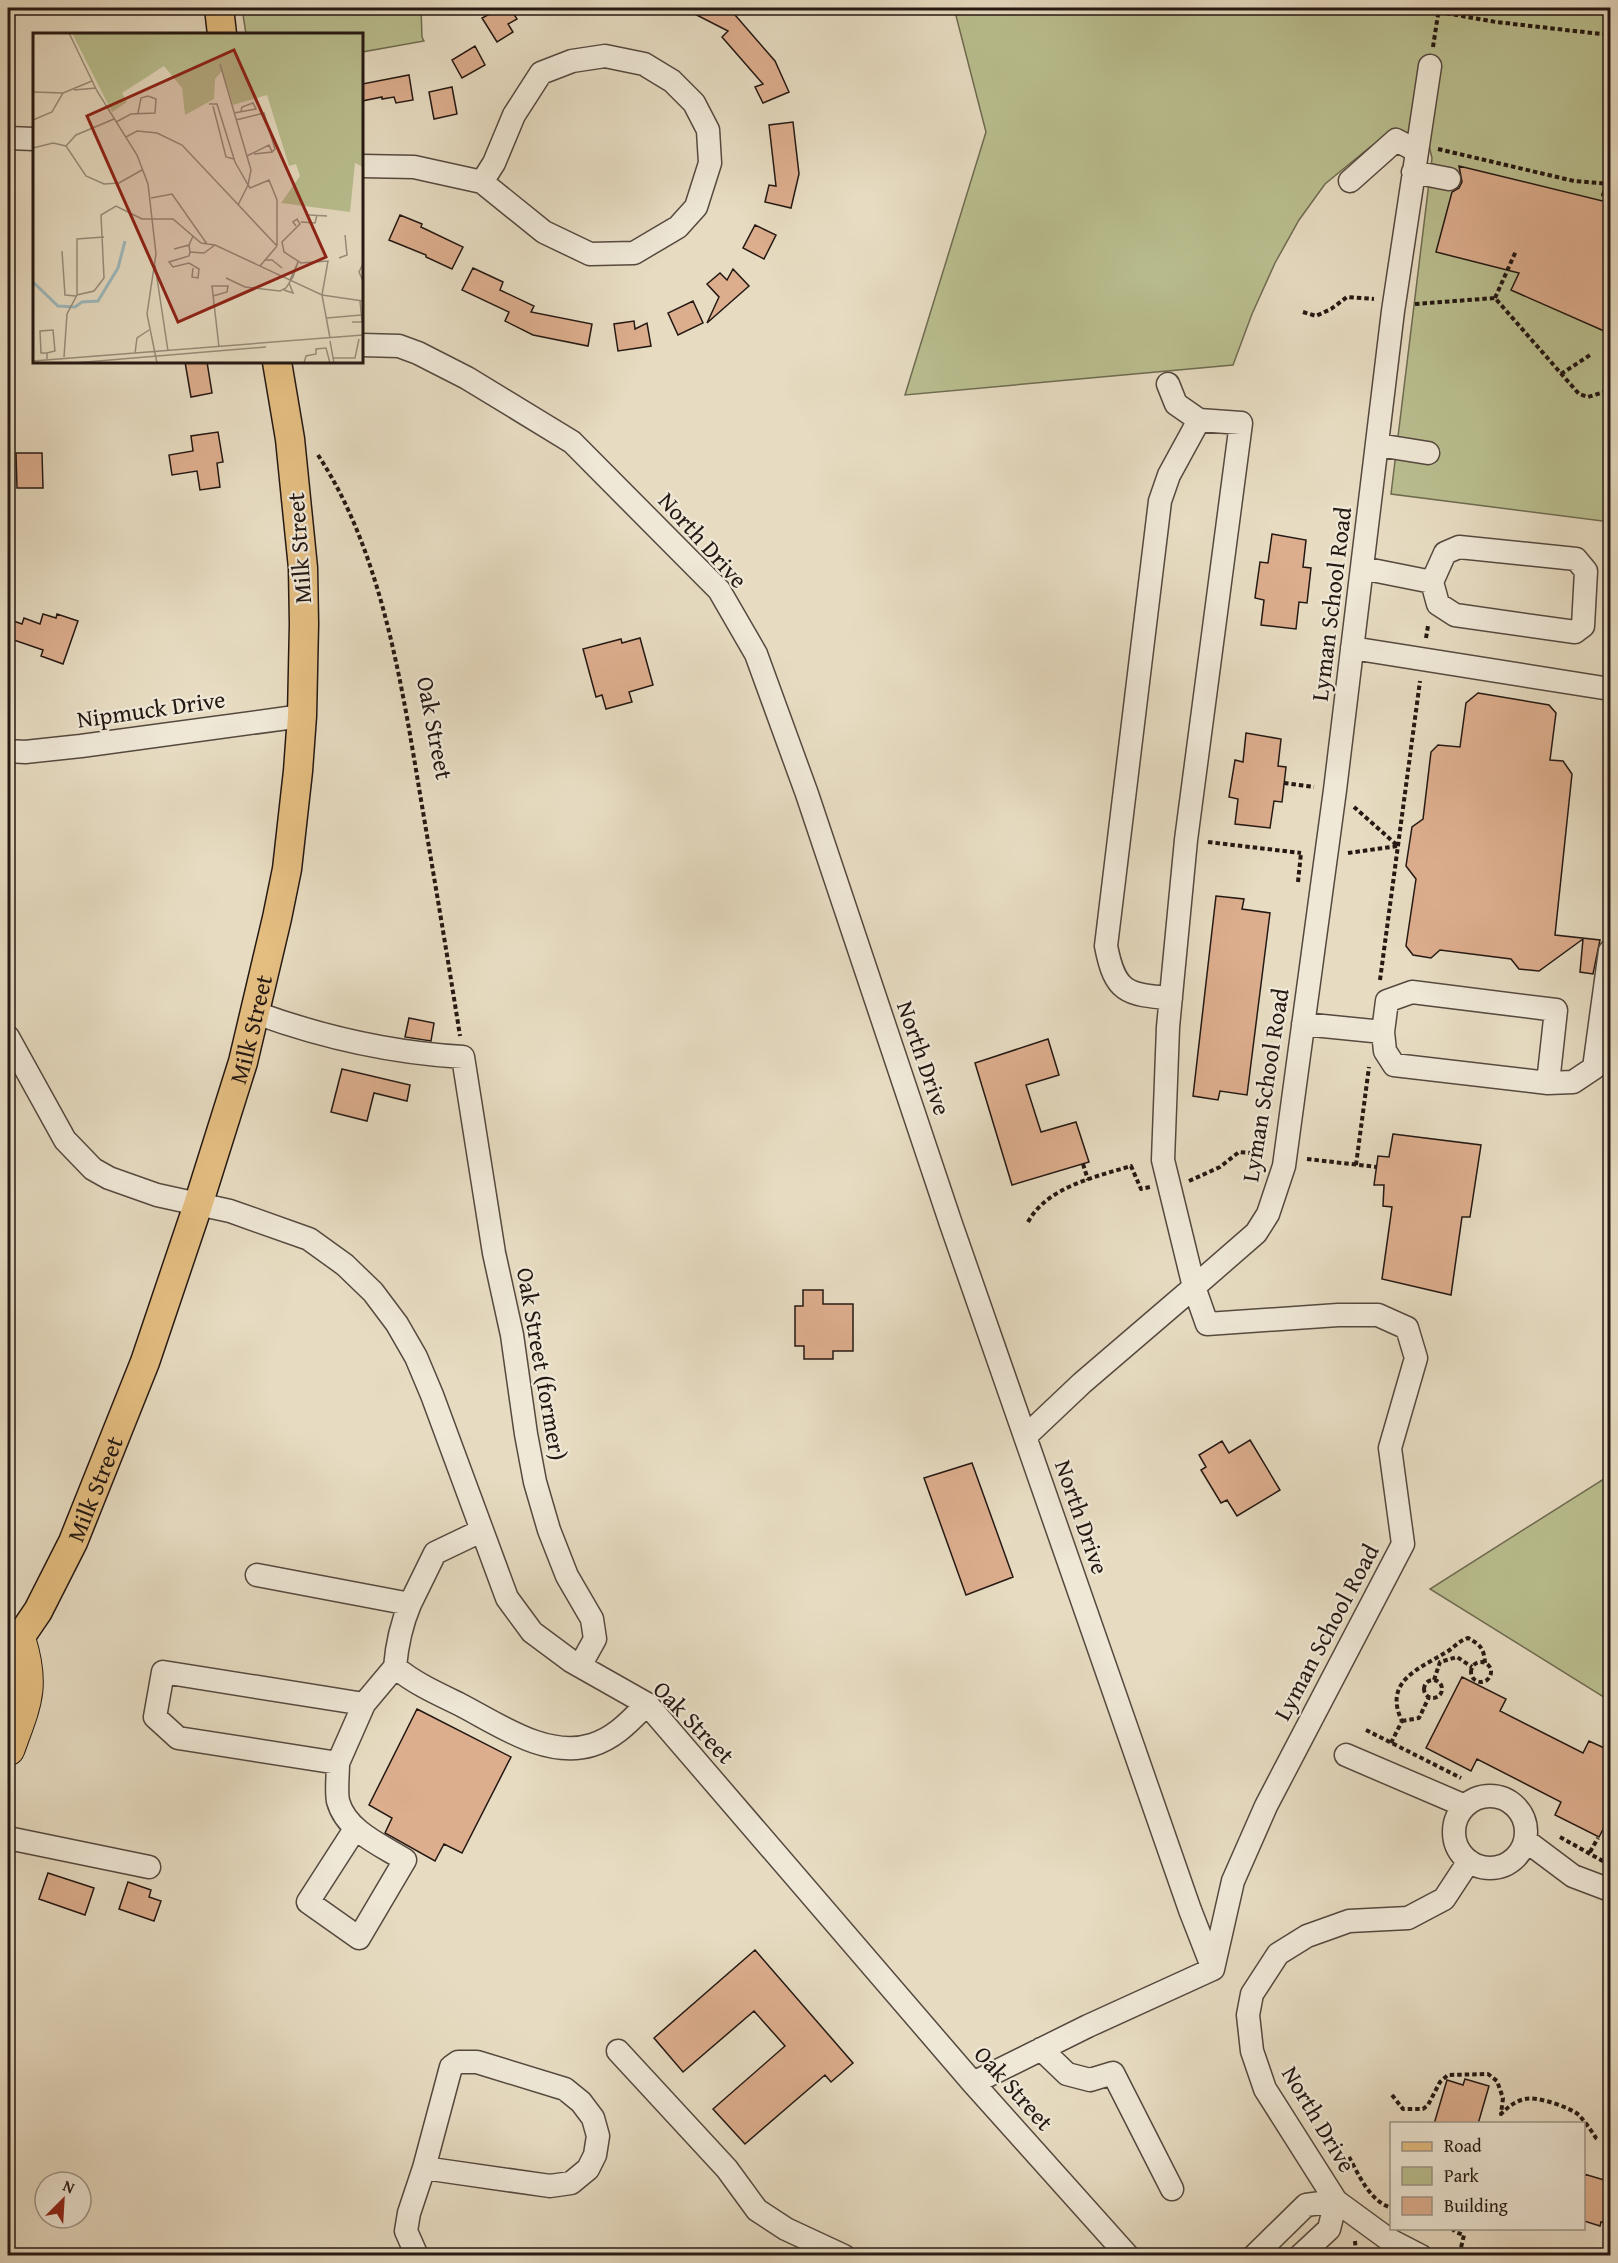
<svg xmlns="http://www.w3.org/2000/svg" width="1618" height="2263" font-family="'Gentium Book Plus',serif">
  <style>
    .green { fill: #babf90; stroke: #6f6c52; stroke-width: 1.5 }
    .building { fill: #ddae8e; stroke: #241813; stroke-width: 1.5 }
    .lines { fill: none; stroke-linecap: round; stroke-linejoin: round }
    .minor-casing { stroke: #55493f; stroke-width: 25 }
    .major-casing { stroke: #241813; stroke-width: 31 }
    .highway-casing { stroke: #241813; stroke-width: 35 }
    .path { stroke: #241813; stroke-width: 4; stroke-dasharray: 4.5 3; stroke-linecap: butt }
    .minor { stroke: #efe8d7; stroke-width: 22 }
    .major { stroke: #e4be81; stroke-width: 28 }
    .highway { stroke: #e4be81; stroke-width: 33 }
    .labels { text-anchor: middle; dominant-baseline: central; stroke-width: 4.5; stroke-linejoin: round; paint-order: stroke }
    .street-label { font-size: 24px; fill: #241813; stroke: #efe8d7 }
    .inset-river { fill: none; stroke: #9cb9be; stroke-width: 3 }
    .inset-road { fill: none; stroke: #998e7c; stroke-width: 1.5 }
    .view { fill: #8f2418; fill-opacity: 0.15; stroke: #8f2418; stroke-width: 3 }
    .inset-edge { fill: none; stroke: #241813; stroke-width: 3 }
  </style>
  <rect width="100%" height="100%" fill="#e7dcc2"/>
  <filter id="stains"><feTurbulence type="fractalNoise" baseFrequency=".00333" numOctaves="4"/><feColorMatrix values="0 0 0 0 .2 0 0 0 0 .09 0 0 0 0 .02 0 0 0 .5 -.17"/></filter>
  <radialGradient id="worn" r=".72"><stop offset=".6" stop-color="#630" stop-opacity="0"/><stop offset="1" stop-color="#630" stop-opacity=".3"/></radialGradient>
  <path class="green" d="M242 8H421L422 37 424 41 362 52V34H246Z
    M954 8H1610V522L1391 494 1432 158 1429 146 1384 139 1370 147 1325 184 1299 220 1275 263 1252 314 1233 365 905 395 986 132Z
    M1610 1475V1701L1430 1589Z"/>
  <path class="building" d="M501 8H510L517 19 508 24 513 32 497 42 482 18Z
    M683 8H729L775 61 789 92 763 103 755 87 763 84 722 37 728 31Z
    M475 46 485 65 462 78 452 60Z
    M409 75 413 100 396 103 394 97 382 99V97L362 101V84Z
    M452 87 457 114 434 119 429 92Z
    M793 122 799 174 791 208 765 202 769 185 776 186 769 125Z
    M1459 166 1611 203V334L1511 290 1519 273 1436 252 1452 192 1459 188 1462 182Z
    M400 215 422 224 421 227 463 247 452 269 426 257V255L389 240Z
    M755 225 776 235 764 259 743 248Z
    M473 268 503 282 500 290 534 306 531 312 592 324 588 346 533 335 505 321 509 312 462 290Z
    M733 269 749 286 707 323 719 297 707 284 720 273 727 280Z
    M693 301 703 323 678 335 668 313Z
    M634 321 635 329 647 323 651 346 618 351 614 324Z
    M185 362H207L212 393 191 397Z
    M218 432 223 462 217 463 220 487 200 490 197 471 172 475 169 455 193 451 191 436Z
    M16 453H42L43 488H17Z
    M1272 534 1306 540 1303 567 1311 568 1307 603 1299 602 1296 629 1261 625 1264 600 1255 598 1260 562 1268 563Z
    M43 614 56 618 57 614 78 621 63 664 41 656 43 650 8 638V619L22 624 24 618 40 624Z
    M640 638 653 685 629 692 632 702 606 709 602 695 596 697 583 649 621 639 622 643Z
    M1478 693 1549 705 1556 713 1550 760 1563 761 1572 774 1555 935 1600 940 1593 974 1580 972 1583 939 1539 971 1519 969 1511 959 1440 950 1431 958 1413 955 1406 946 1416 879 1406 866 1412 827 1423 819 1431 752 1438 745 1460 747 1466 703Z
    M1246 733 1281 739 1278 766 1286 767 1282 802 1274 801 1270 828 1235 824 1238 799 1229 797 1235 760 1243 762Z
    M1216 896 1244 899 1242 909 1270 913 1247 1095 1220 1091 1218 1100 1193 1096Z
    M409 1018 434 1023 431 1041 405 1037Z
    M1048 1039 1059 1075 1026 1085 1041 1132 1076 1122 1089 1162 1012 1185 975 1063Z
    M342 1069 410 1085 407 1101 374 1093 367 1121 331 1112Z
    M1393 1134 1481 1145 1470 1217H1462L1451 1295 1382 1279 1392 1207 1383 1206 1384 1185H1374L1378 1156 1389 1157Z
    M803 1290H823V1304H853V1351H833V1359H804V1346H795V1306H803Z
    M1250 1440 1280 1490 1237 1516 1227 1500 1221 1503 1201 1470 1206 1467 1199 1455 1222 1441 1229 1453Z
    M972 1463 1013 1577 966 1595 924 1478Z
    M1462 1677 1506 1699 1500 1711 1583 1753 1589 1741 1611 1751V1814L1599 1837 1555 1815 1561 1802 1477 1759 1471 1771 1426 1748Z
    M417 1709 511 1757 462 1853 444 1844 435 1861 385 1833 392 1818 369 1805Z
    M48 1873 94 1888 85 1915 39 1899Z
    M128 1882 151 1890 149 1897 161 1901 154 1921 119 1909Z
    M755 1950 853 2063 831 2082 825 2075 745 2144 713 2109 785 2046 754 2011 683 2072 654 2038Z
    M1465 2079 1489 2086 1478 2124H1434L1447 2080 1463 2085Z
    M1584 2174 1611 2182V2224L1601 2222 1600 2226 1584 2221Z"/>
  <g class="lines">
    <defs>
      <path id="minor" d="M8 138 34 139
        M362 166 414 167 482 182 544 232 590 254 634 253 678 227 696 207 710 163 708 130 694 103 672 81 644 64 605 56 572 61 541 73 514 115 494 163 482 182
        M1413 172 1449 179
        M1350 181 1396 140 1417 151
        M362 345 399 346 418 353 467 378 572 442 719 590 756 654 807 794 951 1224 1190 1910 1213 1969
        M1378 445 1428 453
        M1362 568 1432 582 1438 604 1455 615 1575 632 1583 626 1586 571 1576 559 1459 547 1445 553 1432 582
        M1352 648 1610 689
        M8 751 25 752 81 746 302 716
        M1171 998C1126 995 1115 992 1106 946L1160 501 1169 475 1199 420
        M256 1013C322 1037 393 1053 463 1057L494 1253 512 1335 526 1434 535 1482 549 1530 567 1576 592 1619 595 1639 580 1666
        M1303 1024 1383 1032 1387 1001 1412 992 1556 1010 1548 1083 1394 1065 1385 1051 1383 1032
        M8 1037 65 1140 93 1169 109 1178 157 1195 230 1211 309 1239 345 1265 373 1292 397 1324 416 1357 432 1395 507 1598 532 1632 571 1661 647 1704 973 2083 1128 2256
        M1548 1083 1573 1082 1594 1068 1610 951
        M1026 1436 1082 1383 1194 1287 1163 1160 1168 1027 1186 840 1241 423 1199 420 1176 404 1168 384
        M257 1575 410 1604 435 1553 481 1531
        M410 1604C401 1625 397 1644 395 1667 414 1683 436 1693 459 1704 498 1724 546 1759 592 1745 615 1738 630 1721 647 1704
        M1346 1755 1465 1806
        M338 1763 364 1704
        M1454 1832a36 36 0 1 1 72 0a36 36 0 1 1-72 0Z
        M355 1829 308 1902 359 1938 405 1860C381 1845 346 1831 338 1801 336 1790 338 1775 338 1763L178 1738 155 1717 163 1672 364 1704 395 1667
        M8 1838 149 1867
        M1525 1840 1573 1876 1610 1890
        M1213 1969 1233 1881 1266 1806 1403 1544 1390 1448 1416 1358 1407 1328 1378 1315H1338L1207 1324 1194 1287 1256 1233 1268 1214 1284 1166 1335 790 1393 311 1430 66
        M1041 2049 1067 2074 1090 2080 1113 2073 1172 2189
        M618 2051 727 2169 757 2210 786 2229 844 2256
        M973 2083 1088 2026 1213 1969
        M417 2256 406 2231 409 2213 424 2168 451 2067 458 2062H477L565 2089 581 2102 593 2118 598 2136 595 2155 588 2169 571 2183 550 2186 424 2168
        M1254 2256 1306 2205 1336 2201 1329 2229 1300 2256
        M1421 2256 1388 2239 1336 2201 1265 2089 1252 2051 1248 2015 1252 1994 1278 1954 1307 1936 1349 1921 1408 1918 1444 1899 1469 1861"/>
      <g id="major">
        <path d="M219 8 222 34"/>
        <path id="s1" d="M8 1655 38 1611 73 1542 145 1362 198 1205 243 1062 277 918 287 869 298 771 302 716 304 624 303 568 290 439 277 362"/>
      </g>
      <path id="highway" d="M8 1749C24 1704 34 1688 19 1640"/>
    </defs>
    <use href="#minor" class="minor-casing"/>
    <use href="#major" class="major-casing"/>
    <use href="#highway" class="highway-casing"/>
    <path class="path" d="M1439 12 1496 22 1610 35
      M1433 47 1439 8
      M1438 149 1574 181 1610 184
      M1607 184 1603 195 1610 202
      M1495 298 1516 251
      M1415 304 1495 298 1579 394 1588 397 1610 390
      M1303 312 1316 316 1331 309 1347 297 1374 299
      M1561 374 1590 355
      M318 455C380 549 401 679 419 788 433 871 447 953 460 1036
      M1426 638 1428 626
      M1284 783 1314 787
      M1208 842 1301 853
      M1348 853 1398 846 1354 807
      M1298 882 1301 853
      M1380 980 1420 681
      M1307 1159 1377 1167
      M1083 1164 1088 1180
      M1356 1165 1369 1067
      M1189 1181 1220 1167 1239 1152 1264 1154
      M1028 1222C1047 1187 1095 1177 1131 1166L1141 1189 1150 1187
      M1471 1672a10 10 0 1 1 20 0a10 10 0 1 1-20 0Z
      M1434 1680 1440 1662 1457 1657 1472 1667
      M1424 1689a9 9 0 1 1 18 0a9 9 0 1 1-18 0Z
      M1402 1721 1419 1718 1429 1697
      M1366 1730 1461 1778
      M1391 1743 1402 1721C1383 1682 1418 1669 1445 1653 1454 1648 1458 1641 1468 1638 1481 1645 1484 1649 1485 1663
      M1560 1837 1608 1864
      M1590 1852 1598 1838
      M1392 2095 1403 2109H1423L1428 2105 1440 2082 1448 2075 1488 2074 1497 2081 1503 2098 1501 2114C1508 2107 1515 2101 1525 2099 1537 2096 1569 2107 1579 2115 1585 2122 1591 2130 1596 2138L1599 2140
      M1349 2157C1359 2175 1370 2202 1392 2208
      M1452 2228 1455 2232 1464 2235 1459 2256
      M1355 2241 1356 2256"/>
    <use href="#minor" class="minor"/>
    <use href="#major" class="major"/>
    <use href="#highway" class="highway"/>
  </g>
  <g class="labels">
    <g class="street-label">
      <text transform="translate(703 540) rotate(48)">North Drive</text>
      <text transform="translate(299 548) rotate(-94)">Milk Street</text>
      <text transform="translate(1331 604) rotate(-83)">Lyman School Road</text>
      <text transform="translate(151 709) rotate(-8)">Nipmuck Drive</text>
      <text transform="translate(435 728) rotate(79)">Oak Street</text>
      <text stroke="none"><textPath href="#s1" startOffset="674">Milk Street</textPath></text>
      <text transform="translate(924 1058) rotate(71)">North Drive</text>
      <text transform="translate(1265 1085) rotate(-81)">Lyman School Road</text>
      <text transform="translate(542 1364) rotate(80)">Oak Street (former)</text>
      <text stroke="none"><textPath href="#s1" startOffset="188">Milk Street</textPath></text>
      <text transform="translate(1082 1517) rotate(71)">North Drive</text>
      <text transform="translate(1326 1632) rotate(-62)">Lyman School Road</text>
      <text transform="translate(694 1722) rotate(46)">Oak Street</text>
      <text transform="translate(1014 2088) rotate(48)">Oak Street</text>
      <text transform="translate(1319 2119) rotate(59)">North Drive</text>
    </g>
  </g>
  <g transform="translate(33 33)">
    <rect width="330" height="330" fill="#e7dcc2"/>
    <path d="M39 0H330V134L322 130 317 179 248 170 267 143 263 131 256 133 234 62 200 72 189 38 182 46 181 66 152 82 149 55 131 33 89 60 94 69 79 79Z" fill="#babf90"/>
    <path class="inset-river" d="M0 249 25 273 42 274 49 269 65 268 85 235 92 208"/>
    <path class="inset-road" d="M36 0 64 58 104 122 115 151 123 221 114 281 124 330M187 31 218 137 215 152 217 155 236 147 244 167V213M41 57 63 55M0 59 30 60 19 79 0 87M30 60 59 48M176 71H184L202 129 215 152 205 172M180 73 193 124 201 126M201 80 223 76 220 70 209 74 208 78M203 87 231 80 242 116 239 119M83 89 98 81 122 80 123 66 115 63 108 65 105 80M93 104 104 98 124 100 149 112 244 213M33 113 43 102 81 86M0 115 20 110 33 113 53 143 71 151 86 150 109 137M214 123 236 112 239 119 221 121M118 165 139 161 174 211M276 182 294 183M268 189 282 190 284 182M263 193 260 189 264 186 267 191 249 209 251 219 268 230 295 228 289 262 297 305M156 212 157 219 171 220 182 212M141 216 156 212 160 203M29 218 32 262 43 263M157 219 156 223 136 229 140 234 156 230 166 236 165 245 159 244 160 235M306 225 314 222 312 202M232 227H239L249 235M330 231 326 239 330 248M122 232 135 318M227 233 244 213M193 245 212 254 247 258 253 255 260 244 265 229 257 247M251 257 260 260 256 250M44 262V206L71 204M180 263 194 259 195 253H179L186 314M294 285 328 282M319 289H329L327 268M297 308 301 330M14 320 22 318 20 297 7 298 8 320H14V326M102 320 104 305 116 297M31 324 34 281 44 262 61 258 71 245 68 182 83 173 109 186H140L168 210 182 212 289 262 330 268M300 325H322L326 306M0 328 330 302M41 330 233 314M271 330 273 323 283 321V316L293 315 297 330"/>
    <path class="view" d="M201 17 293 224 145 289 54 83Z"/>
    <rect width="330" height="330" class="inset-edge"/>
  </g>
  <rect width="1618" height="2263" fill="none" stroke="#e7dcc2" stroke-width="30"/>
  <rect x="9" y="9" width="1600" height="2245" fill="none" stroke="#241813" stroke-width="3"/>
  <rect x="15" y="15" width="1588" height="2233" fill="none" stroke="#241813" stroke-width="1.5"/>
  <rect x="1390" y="2122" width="195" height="108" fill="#efe8d7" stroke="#9e9589" stroke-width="1.5"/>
  <rect x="1402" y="2142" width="30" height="9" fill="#e4be81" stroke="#9e9589" stroke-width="1.5"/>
  <text x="1444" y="2152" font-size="18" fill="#241813">Road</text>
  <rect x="1402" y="2167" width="30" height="18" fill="#babf90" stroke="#9e9589" stroke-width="1.5"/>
  <text x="1444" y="2182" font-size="18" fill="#241813">Park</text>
  <rect x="1402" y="2197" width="30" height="18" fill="#ddae8e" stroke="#9e9589" stroke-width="1.5"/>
  <text x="1444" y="2212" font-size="18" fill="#241813">Building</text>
  <g transform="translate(63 2200) rotate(24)"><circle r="28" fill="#efe8d7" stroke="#9e9589" stroke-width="1.5"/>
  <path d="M0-4.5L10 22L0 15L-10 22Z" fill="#8f2418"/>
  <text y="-9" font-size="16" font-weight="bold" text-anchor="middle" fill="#241813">N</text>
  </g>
  <rect width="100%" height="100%" filter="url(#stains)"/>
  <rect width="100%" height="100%" fill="url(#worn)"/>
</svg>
